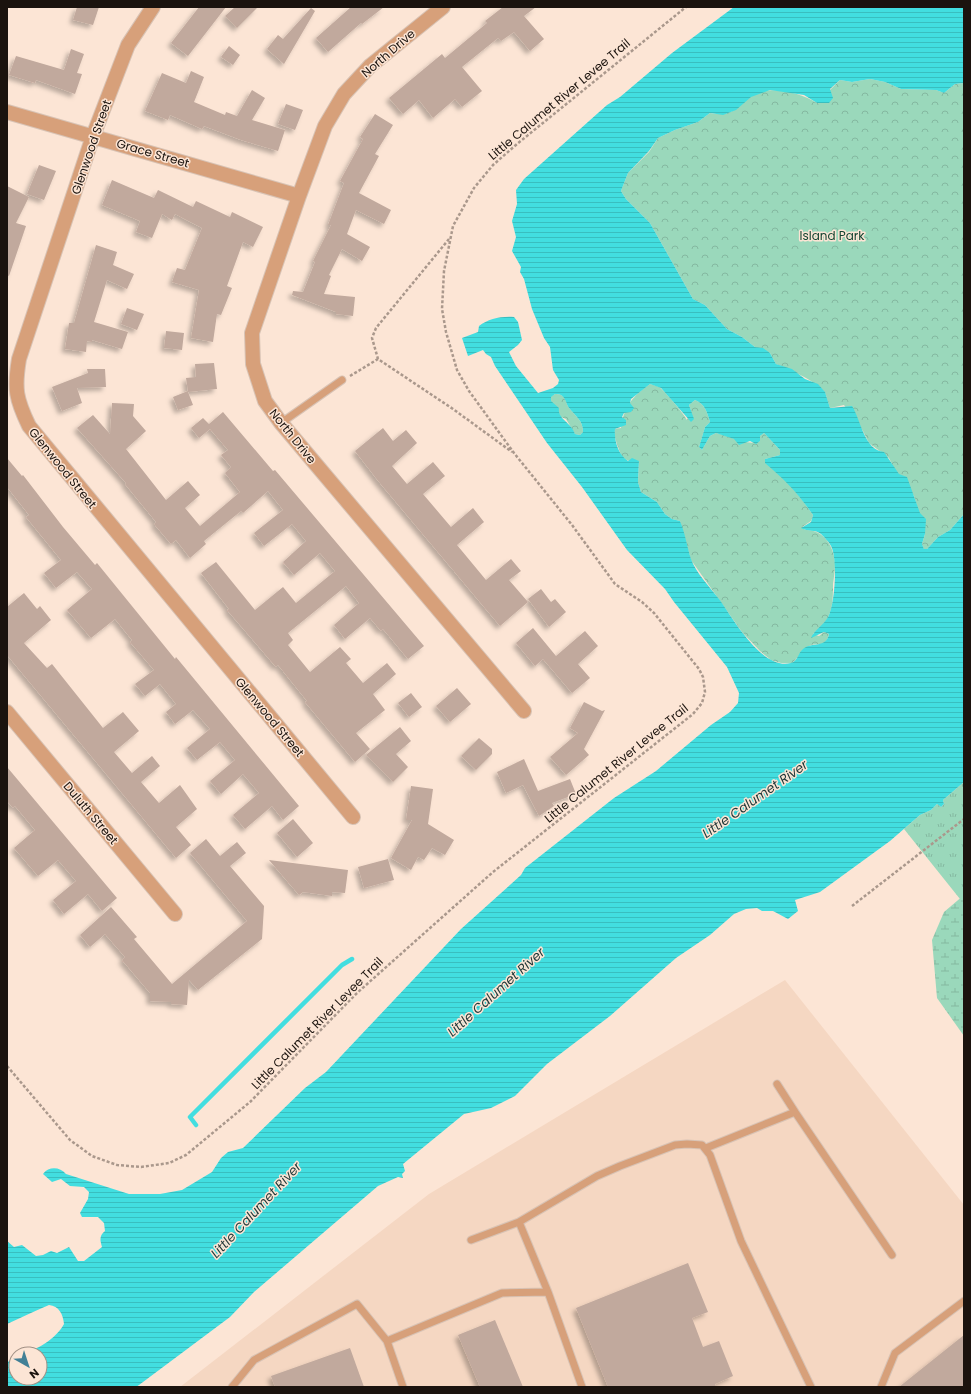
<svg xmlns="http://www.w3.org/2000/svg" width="971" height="1394" font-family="Poppins,sans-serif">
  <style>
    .built { fill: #f5d7c2 }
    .grass { fill: url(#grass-tufts) }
    .forest { fill: url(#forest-crowns) }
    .wetland { fill: url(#wetland-marsh) }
    .water { fill: url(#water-rules); fill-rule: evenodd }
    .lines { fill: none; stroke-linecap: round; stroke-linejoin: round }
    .stream { stroke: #42dee0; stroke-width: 4.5 }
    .building { fill: #c1a99d; filter: url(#shadow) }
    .lane-casing { stroke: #d8c3b5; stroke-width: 9 }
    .street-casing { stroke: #d8c3b5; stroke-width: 16 }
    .path { stroke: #aa988c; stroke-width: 2.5; stroke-dasharray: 3 2; stroke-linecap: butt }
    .lane { stroke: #d7a07a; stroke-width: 7 }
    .street { stroke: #d7a07a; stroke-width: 14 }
    .labels { text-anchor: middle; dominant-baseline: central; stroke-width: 3; stroke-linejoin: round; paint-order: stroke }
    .street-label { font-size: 12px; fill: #1b130e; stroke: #fce5d5 }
    .park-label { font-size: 12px; fill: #134431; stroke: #fce5d5 }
    .water-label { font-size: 13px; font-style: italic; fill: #1e3737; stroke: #fce5d5 }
  </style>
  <defs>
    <pattern id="grass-tufts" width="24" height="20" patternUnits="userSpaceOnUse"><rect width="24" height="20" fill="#9ad8bb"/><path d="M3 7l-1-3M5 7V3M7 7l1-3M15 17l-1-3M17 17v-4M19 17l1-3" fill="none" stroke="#84b8a0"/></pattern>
    <pattern id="forest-crowns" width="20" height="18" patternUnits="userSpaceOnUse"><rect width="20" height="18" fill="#9ad8bb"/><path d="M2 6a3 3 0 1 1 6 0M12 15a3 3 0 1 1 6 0" fill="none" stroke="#84b8a0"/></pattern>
    <pattern id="wetland-marsh" width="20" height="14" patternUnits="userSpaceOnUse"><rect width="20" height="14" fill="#9ad8bb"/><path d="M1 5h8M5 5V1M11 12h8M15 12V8" fill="none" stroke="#84b8a0"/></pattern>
    <pattern id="water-rules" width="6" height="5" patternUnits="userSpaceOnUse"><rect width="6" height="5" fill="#42dee0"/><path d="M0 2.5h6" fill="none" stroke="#39bebf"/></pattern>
    <filter id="shadow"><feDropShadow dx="-3.5" dy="3.5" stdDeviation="2" flood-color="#0004"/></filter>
  </defs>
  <rect width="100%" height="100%" fill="#fce5d5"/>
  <path class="built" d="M785 980 964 1205V1387H180L429 1194Z"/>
  <path class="grass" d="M964 782V904L904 829 920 815 931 810 937 804 941 807 944 804 943 800Z"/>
  <path class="forest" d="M870 79 885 82 901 89 936 90 944 93 955 84 964 83V514L950 530 938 537 927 549H924L922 544 925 534 914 496 894 468 889 458 869 443 863 431 844 405 830 408C828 403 827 397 825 393 820 383 787 368 776 364L770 353 755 347 742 337 727 329 705 305 693 299 650 223 626 199 621 191 628 173 649 152 658 138 675 130 698 122 710 113C732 117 734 109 750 97 768 84 799 92 817 103L840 80 852 82Z
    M650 384C653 385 657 386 659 387 664 390 684 414 687 420L691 411 689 405 695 400C705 404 707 412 710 422L705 427 699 447 702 450 710 436 716 433C729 435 747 447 760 441V436L764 433 780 450V455L765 459C770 467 777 471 783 477 794 489 804 502 813 515L811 521 802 527 805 530C823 529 834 546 835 563 835 570 834 577 833 584 833 595 833 606 829 615 826 623 819 629 813 634L819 636 824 632 829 634C825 650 818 641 809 646 803 650 798 658 792 663H781L771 660 760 651 742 632 691 560 680 521 672 519 665 514 657 502 641 492 638 482 639 462C622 461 622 458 617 444 615 438 614 435 615 429L621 428C624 406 633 396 650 384Z
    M555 394C557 394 559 394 561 395 566 397 566 404 569 408 576 417 583 420 583 432L580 435 575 434 566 419 561 417 550 401V397Z"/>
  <path class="wetland" d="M964 895V1036L937 998 932 940 944 912Z"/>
  <path class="water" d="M734 7H964V83L955 84 944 93 936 90 901 89 885 82 870 79 852 82 840 80 830 89 833 98 829 103H817L804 95 770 90 751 97 736 110 723 115 710 113 698 122 675 130 658 138 649 151 628 173 621 191 626 199 650 223 693 299 705 305 727 329 742 337 755 347 763 348 770 353 776 364 792 369 805 379 818 384 825 392 830 408 852 406C861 420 864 450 884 452L899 474 907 477 920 513 926 519 925 534 922 544 924 549H927L938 537 950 530 964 514V782L943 800 944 804 941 807 937 804 931 810 920 815 890 841 820 892 795 900 798 911 788 919 773 911H762L757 908 746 909 734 914 710 935 676 958 610 1016 547 1064 515 1096 491 1108 464 1114 403 1164 405 1171 402 1174 403 1178 398 1177 378 1186 254 1292 230 1317 139 1385 136 1387H7V1363L15 1355 16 1378H40V1354H19C36 1351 56 1339 64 1324 63 1314 59 1306 49 1305 34 1311 21 1318 7 1324V1241L14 1247 22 1245 36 1256 43 1255 51 1251 57 1253 69 1247 78 1261H84L102 1247C100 1240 99 1236 105 1231L104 1223 98 1217H82L80 1213 88 1199 89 1192 84 1187 70 1186 61 1179 52 1182 43 1174C49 1166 60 1167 66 1174L129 1194H160L182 1190 212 1172 221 1158 228 1152 243 1148 305 1088 326 1072 461 929 521 875 525 868 614 798 656 771 711 725 730 712 738 703 739 693 727 667 674 602 665 589 627 550 582 487 547 443 495 366 491 357 486 354 483 350 468 356 462 338 478 332 479 326C488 319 501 316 514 317L518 322 522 340 518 345 509 352 516 366 538 393 553 388 558 384 559 380 553 370 550 347 544 338 532 309 524 279 520 272 521 267 512 251 516 237 512 221 517 204 516 190 524 179 607 105 620 97 672 53ZM650 384 661 388 691 422 694 419 689 405 695 400C705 404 707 412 710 422L705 427 699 447 702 450 710 436 716 433 734 439 739 445 750 441 756 444 760 441V436L764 433 780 450V455L765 459V463C785 480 797 492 813 515L811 522 801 528C808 532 815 529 821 534 824 537 829 542 831 546 838 559 835 604 828 617 824 625 814 630 811 638L824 632 829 634C826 649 812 641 803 649 798 653 798 661 791 663 762 671 733 618 719 599 710 587 696 573 691 559 687 546 685 533 680 521L672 519 665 514 657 502 641 492 638 482 639 461 632 458 628 461C618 455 614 440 615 429L626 425V420L622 417 624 413 631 412 634 408 630 403 631 399ZM555 394C557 394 559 394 561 395 566 398 566 404 569 408 576 417 583 420 583 432L580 435 575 434C571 422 557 419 559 408L551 401V397Z"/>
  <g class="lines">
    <path class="stream" d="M196 1125 190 1117 342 965 352 959"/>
  </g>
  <path class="building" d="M77 7H99L93 25 73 20Z
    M199 7H226L188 56 171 43Z
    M235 7H258L237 28 225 16Z
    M351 7H384L362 24 361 23 328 52 316 38Z
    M503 7H536L524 16 544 39 530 51 514 32 501 41 498 38 462 67 482 91 462 107 455 99 433 118 419 100 403 114 389 98 442 54 445 58 487 23 485 21Z
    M311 8 315 11 284 64 267 49 278 35 283 39Z
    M229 46 240 55 233 65 221 57Z
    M71 49 84 54 77 73 82 74 75 94 36 80 35 83 9 75 16 56 64 70Z
    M191 71 204 77 194 102 225 115 226 112 237 116 252 90 265 98 252 120 285 130 278 151 241 140 204 126 202 129 170 115 168 120 145 111 162 73 186 83Z
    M286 104 303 110 295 130 278 124Z
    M375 114 393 125 375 154 379 156 359 193 391 210 384 224 356 210 347 234 370 247 362 261 342 249 329 275 331 276 324 294 355 297 353 316 336 314V312L292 295 293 291 303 292 315 262 313 261 331 225H328L344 183 340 181 363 139 360 137Z
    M39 165 56 171 44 200 27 194Z
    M112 180 154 198 158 190 193 207 196 201 230 217 232 212 263 227 253 247 243 242 227 286 232 288 221 315 217 314 213 342 191 338 199 290 172 282 177 268 185 270 202 228 175 214 172 220 162 214 152 238 136 232 140 221 102 205Z
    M7 186 29 197 16 223 26 226 9 276 7 275Z
    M96 245 117 252 113 265 134 274 127 289 107 280 94 322 128 332 122 349 92 340V342L87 341 86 352 65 349 69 323H74Z
    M127 308 144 314 137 330 121 324Z
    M166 331 184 333 182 350 164 348Z
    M214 363 217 389 188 392 193 405 178 410 173 397 188 391 186 378 196 377 195 364Z
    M87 369H105L106 387 77 388 82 403 62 411 52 387 88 373Z
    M112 403 134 404 133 416 146 431 126 449 166 500 188 481 200 495 185 508 200 526 240 492 225 473 231 467 221 455 228 450 210 429 199 438 191 428 203 418 209 424 223 412 273 471 275 470 424 646 408 659 383 629 381 631 370 618 345 639 334 625 359 603 346 586 288 633 293 640 288 645 310 672 340 647 351 659 346 663 363 683 387 663 396 674 373 694 385 710 356 733 370 749 355 762 305 702 307 701 278 665 276 667 227 610 229 609 201 573 216 562 255 610 283 587 296 603 335 571 320 553 294 575 283 562 306 541 292 524 264 546 254 533 283 510 268 491 243 513 241 511 204 541 206 544 190 558 176 540 171 544 154 524 156 522 125 484 126 483 77 428 93 415 110 434Z
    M383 428 393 441 406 430 417 443 392 466 407 484 433 462 445 476 423 494 451 527 473 508 484 522 457 545 486 580 511 559 521 571 509 580 528 602 500 626 379 482 355 451Z
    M7 458 22 476 23 475 63 527 95 565 97 563 175 659 176 657 299 806 283 820 272 806 245 829 233 815 259 793 243 774 221 794 210 781 235 760 220 742 197 760 187 748 210 729 193 710 175 724 166 712 176 704 160 684 145 696 135 684 154 670 130 642 132 640 115 619 91 638 67 610 92 589 77 572 56 588 44 573 61 560 26 517 29 515 7 487Z
    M541 589 551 602 555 599 566 612 549 627 528 599Z
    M24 593 37 609 40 606 51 620 24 643 47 668 52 664 103 728 123 712 139 731 114 752 132 773 152 756 160 766 141 782 159 803 180 785 197 809 176 827 191 845 176 858 7 655V607Z
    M533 628 556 656 585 631 598 646 578 664 590 678 572 693 543 659 535 666 516 643Z
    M457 688 471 704 450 722 436 706Z
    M411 693 422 707 409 717 398 703Z
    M584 702 602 711 605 710 584 749 589 755 566 775 550 757 578 733 570 728Z
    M400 727 411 741 396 754 408 767 393 782 366 755Z
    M479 738 492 749V754L476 770 461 756Z
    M524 759 538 791 570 779 576 794 552 803 554 806 539 816 523 785 506 793 497 772Z
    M7 767 117 898 102 911 88 894 64 914 53 900 76 881 58 860 38 876 14 848 35 830 15 806 13 808 7 801Z
    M411 786 433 789 428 824 454 840 445 855 432 848 424 860 418 857 411 870 391 858 412 820H406Z
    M293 819 313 843 297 857 277 833Z
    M206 839 220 856 237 842 246 853 230 866 264 906 262 939 198 990 189 980 187 1005 171 1004V1002L150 1001V993L122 960 125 957 105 934 90 947 80 935 111 907 137 937 134 939 172 984 247 921 190 853Z
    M388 859 394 880 364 888 358 867Z
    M269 860 348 870 345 893 332 892V896L303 892 299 895Z
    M688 1263 708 1312 692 1318 703 1347 719 1341 733 1376 715 1384 716 1387H608L576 1308Z
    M495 1320 523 1387H480L458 1335Z
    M964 1335V1387H899Z
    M350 1348 364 1387H275L271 1376Z"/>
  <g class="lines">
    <defs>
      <path id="lane" d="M281 423 342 380
        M795 1112 892 1255
        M706 1148 795 1112 777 1084
        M519 1222 548 1292
        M471 1240 519 1222 597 1176 620 1166 675 1145 687 1144 702 1145 710 1155 741 1241 811 1387
        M232 1387 254 1360 357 1304 387 1341
        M403 1387 387 1341 502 1293 548 1292 582 1387
        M881 1387 895 1353 964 1301"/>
      <path id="street" d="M153 7 128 45 93 136 19 359C14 389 16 399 29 426L353 817
        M443 7 370 66 344 94 325 126 299 196 252 333 253 364 265 401 281 423 524 711
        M7 112 299 196
        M7 712 175 914"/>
    </defs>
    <use href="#lane" class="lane-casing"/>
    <use href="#street" class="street-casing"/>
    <path class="path" d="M449 239 376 328 372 338 378 359 453 409 512 452
      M350 376 378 359
      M852 906 964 819
      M7 1066 70 1140 92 1156 117 1165 141 1167 169 1163 186 1155 250 1102 357 993 493 872 693 714 702 703 705 692 703 677 699 669 654 613 642 602 615 584 572 525 514 453 469 391 457 370 446 332 442 309 444 271 453 226 474 188 493 165 517 144 686 7"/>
    <use href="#lane" class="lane"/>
    <use href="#street" class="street"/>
  </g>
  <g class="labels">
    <g class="street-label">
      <text transform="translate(388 53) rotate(-41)">North Drive</text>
      <text transform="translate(559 99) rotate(-40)">Little Calumet River Levee Trail</text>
      <text transform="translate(91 147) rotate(-71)">Glenwood Street</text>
      <text transform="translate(153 153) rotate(16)">Grace Street</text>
      <text transform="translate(293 436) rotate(51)">North Drive</text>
      <text transform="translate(63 468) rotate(51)">Glenwood Street</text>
      <text transform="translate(270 717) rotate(50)">Glenwood Street</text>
      <text transform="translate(616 763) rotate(-39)">Little Calumet River Levee Trail</text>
      <text transform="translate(91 813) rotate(50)">Duluth Street</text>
      <text transform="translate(317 1023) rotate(-45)">Little Calumet River Levee Trail</text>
    </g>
    <g class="park-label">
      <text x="832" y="235">Island Park</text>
    </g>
    <g class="water-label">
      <text transform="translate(755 799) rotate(-35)">Little Calumet River</text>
      <text transform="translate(496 992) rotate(-42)">Little Calumet River</text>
      <text transform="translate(256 1210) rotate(-47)">Little Calumet River</text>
    </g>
  </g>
  <rect width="971" height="1394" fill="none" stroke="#1b130e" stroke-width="16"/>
  <g transform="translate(28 1366) rotate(141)"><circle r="19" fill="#fce5d5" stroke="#a29185"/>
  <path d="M0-3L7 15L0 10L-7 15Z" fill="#428096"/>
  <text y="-6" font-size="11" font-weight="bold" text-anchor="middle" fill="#1b130e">N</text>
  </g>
</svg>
